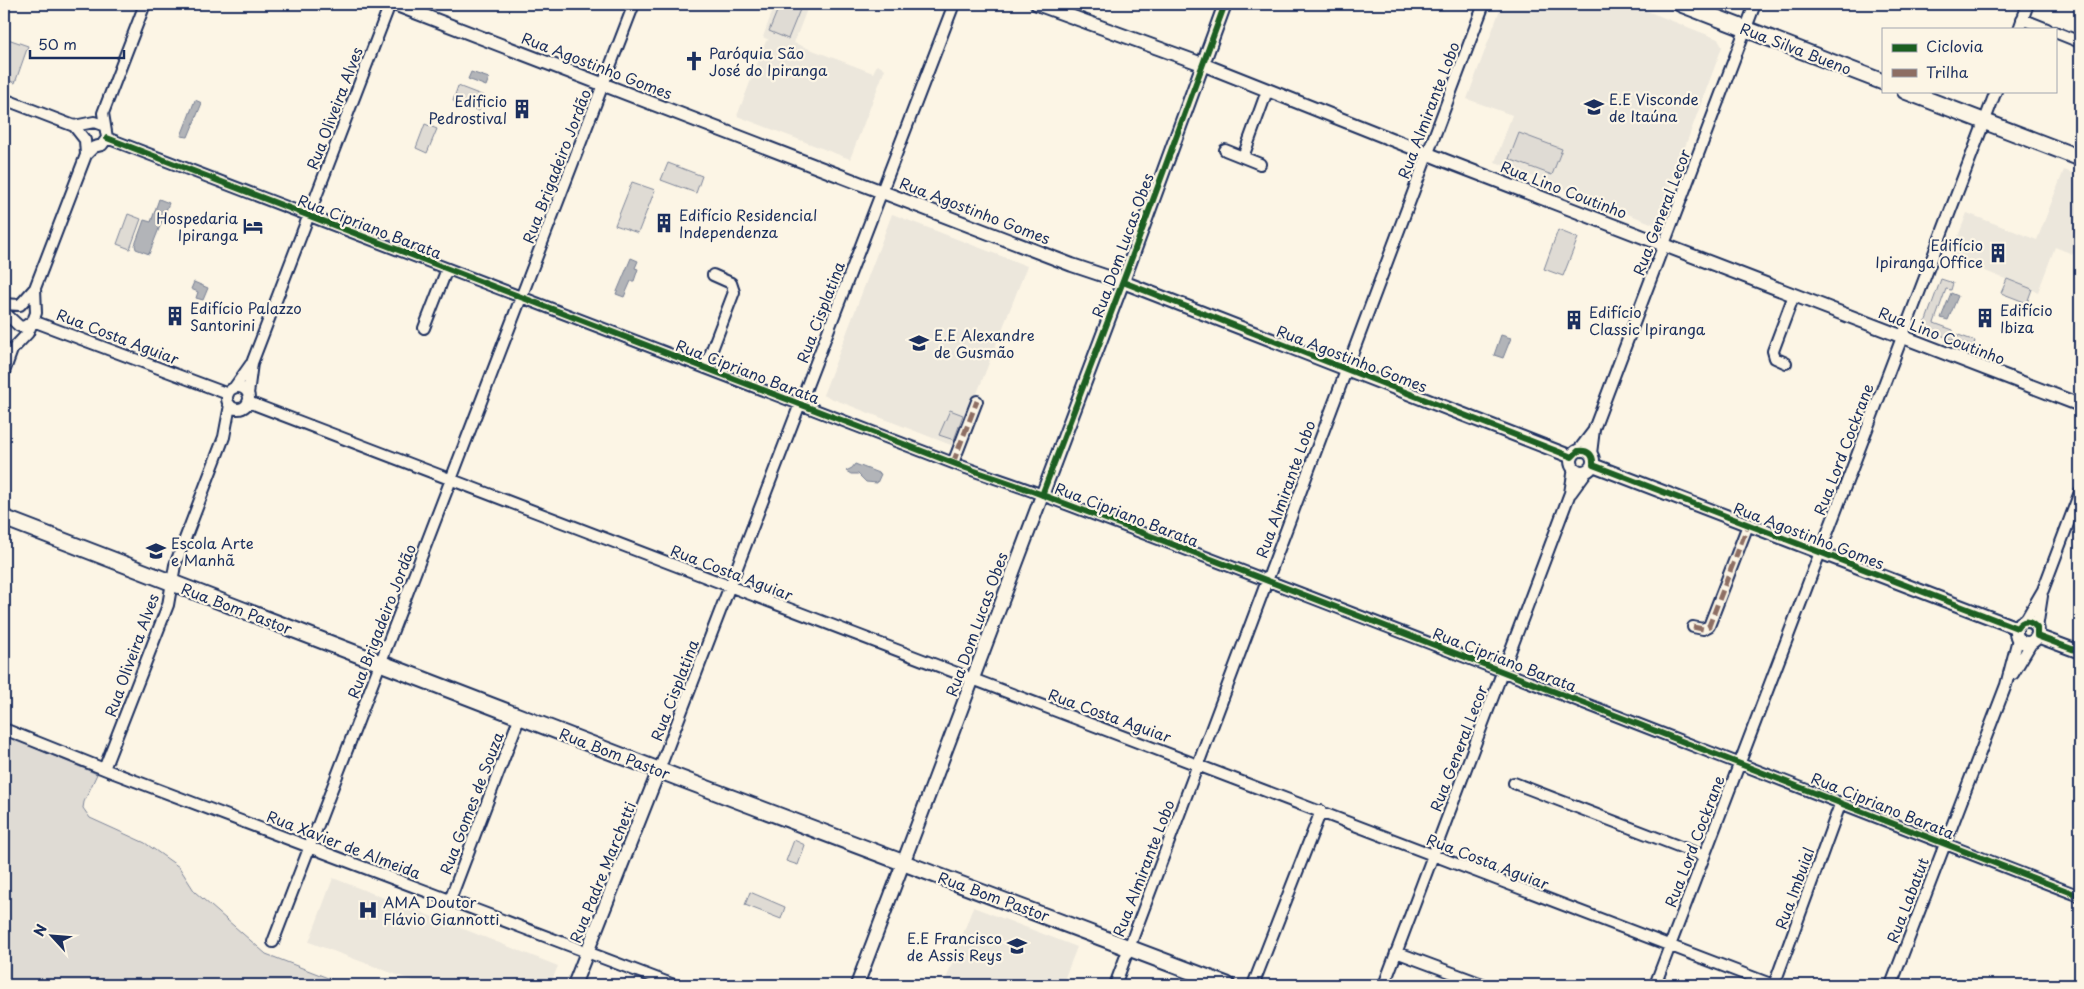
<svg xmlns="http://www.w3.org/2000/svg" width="2084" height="989" font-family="'Playpen Sans',sans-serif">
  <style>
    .built { fill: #ece7dc }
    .green { fill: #dfdbd4; stroke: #7d8599 }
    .water { fill: #b2b4b8; stroke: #767f94 }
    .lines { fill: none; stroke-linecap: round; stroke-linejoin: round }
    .minor-casing { stroke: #1b2f5e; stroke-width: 14 }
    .tertiary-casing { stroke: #1b2f5e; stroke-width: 16 }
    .secondary-casing { stroke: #1b2f5e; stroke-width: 19 }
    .minor { stroke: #fcf5e5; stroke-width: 10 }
    .tertiary { stroke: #fcf5e5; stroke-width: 12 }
    .secondary { stroke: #fcf5e5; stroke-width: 15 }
    .quiet { stroke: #8d6e63; stroke-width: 5; stroke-dasharray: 10 5; stroke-linecap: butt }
    .cycleway-casing { stroke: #fcf5e5; stroke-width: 9 }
    .cycleway { stroke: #1b5e20; stroke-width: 6 }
    .labels { text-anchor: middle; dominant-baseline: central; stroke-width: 4.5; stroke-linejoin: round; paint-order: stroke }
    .street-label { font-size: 15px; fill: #1b2f5e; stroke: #fcf5e5 }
    .poi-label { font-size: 15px; fill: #1b2f5e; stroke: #fcf5e5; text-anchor: start }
  </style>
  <rect width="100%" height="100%" fill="#fcf5e5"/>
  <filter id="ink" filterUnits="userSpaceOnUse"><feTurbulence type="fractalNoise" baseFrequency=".02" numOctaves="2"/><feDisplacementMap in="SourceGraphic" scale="10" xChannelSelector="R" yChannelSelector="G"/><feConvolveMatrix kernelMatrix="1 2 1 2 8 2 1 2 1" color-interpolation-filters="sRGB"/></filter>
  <g filter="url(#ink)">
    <path class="built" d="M775 4H809L794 43 873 73 877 65 885 69 850 159 737 116 766 41 769 40 763 37Z
      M1502 4H1629L1718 39 1722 47 1656 225 1495 162 1512 115 1467 99Z
      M2064 170 2080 176V257L2055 247 2038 292 1950 257 1967 213 2037 240Z
      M892 214 1027 266 956 447 823 395Z
      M333 878 558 966 550 985H424L309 942Z
      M973 907 1077 947 1062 985H944Z"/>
    <path class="green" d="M780 4H792L801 7 788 39 769 31Z
      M8 39 28 46 15 83 4 78V51Z
      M458 86 484 96 479 111 453 101Z
      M425 124 437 129 427 153 416 148Z
      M1519 133 1562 149 1552 175 1509 159Z
      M668 163 702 176 696 193 661 180Z
      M632 182 655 190 638 233 615 225Z
      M128 214 141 219 130 249 117 244Z
      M1558 230 1578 238 1563 276 1544 269Z
      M1941 279 1953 283 1951 290 1946 289 1934 323 1953 330V333L1975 341 1973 347 1927 330 1925 323Z
      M2007 279 2032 289 2027 303 2001 293Z
      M950 410 963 415 954 440 939 435Z
      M4 735 97 774 84 802 83 808 90 818 145 843 179 867 195 892 266 954 346 985H4Z
      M794 840 805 845 798 865 786 861Z
      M750 892 785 907 781 919 745 905Z"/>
    <path class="water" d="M471 72 489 78 486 86 468 79Z
      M195 100 202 103 188 137 181 136Z
      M159 199 169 203 149 254 136 249 135 245 144 220 151 222Z
      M631 258 638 261 635 268 638 269 634 281H631L624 297 616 294Z
      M194 282 208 288 203 300 196 298 198 292 191 289Z
      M1951 293 1958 296 1948 320 1941 318Z
      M1501 335 1511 338 1503 358 1494 355Z
      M855 464 881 474 877 483 866 482 858 474H851L846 471 852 468Z"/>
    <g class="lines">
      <defs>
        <path id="minor" d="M2022 19 2047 29
          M2019 29 2028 4
          M2055 32 2080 42
          M4 99 74 126 94 122 105 126
          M74 126 85 140 86 155
          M107 138 953 463C984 475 1015 484 1045 496 1391 626 1735 763 2080 896
          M1225 150 1260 164
          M1243 157 1267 91
          M4 304 20 305 35 288
          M4 312 19 326 24 327 32 321
          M33 321 228 394
          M424 328 447 269
          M1786 363 1775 358 1773 351 1794 295
          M705 368 734 292 731 283 713 275
          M4 372 12 350 28 333 36 313 35 288 86 155 94 147 102 145 107 138 103 113 145 4
          M227 398a11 11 0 1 1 22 0a11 11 0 1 1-22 0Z
          M234 388 251 364
          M248 394 252 363 390 4
          M248 402 1773 985
          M1578 451 1594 430
          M1591 454 1594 429 1755 4
          M953 463 977 401
          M1571 493 1587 471
          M2025 621 2043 590 2080 492
          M1693 627 1703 629 1709 626 1748 525
          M2037 628 2042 596
          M2013 674 2032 642
          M4 729 109 771 674 985
          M104 769 168 605 175 565 224 437 230 405
          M659 770 954 4
          M1514 783 1704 856
          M450 900 520 716
          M273 942 634 4
          M1396 952 1485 985
          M1115 985 1484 4
          M1253 985 1321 811
          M1384 985 1570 493 1574 468
          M1655 985 1996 91
          M1774 985 1841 802
          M1891 985 2006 685 2018 639"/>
        <path id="tertiary" d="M394 4 1072 265 1123 282 1572 457
          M1037 4 1202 64 1446 161 2080 405
          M1571 461a11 11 0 1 1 22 0a11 11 0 1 1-22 0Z
          M1593 465 2017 628
          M2016 632a11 11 0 1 1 22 0a11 11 0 1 1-22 0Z
          M2037 636 2080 652
          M574 985 659 770
          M857 985 1128 268 1225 4"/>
        <path id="secondary" d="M1681 4 1883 82
          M1905 91 2080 158
          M4 518 679 778 1227 985"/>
      </defs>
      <use href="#minor" class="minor-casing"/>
      <use href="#tertiary" class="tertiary-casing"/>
      <use href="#secondary" class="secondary-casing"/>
      <use href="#minor" class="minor"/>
      <use href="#tertiary" class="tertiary"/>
      <use href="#secondary" class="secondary"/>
      <path class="quiet" d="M953 463 977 401
        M1693 627 1703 629 1709 626 1748 525"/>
      <defs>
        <path id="cycleway" d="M107 138 953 463C984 475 1015 484 1045 496 1391 626 1735 763 2080 896
          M1123 282 1572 457 1578 451C1588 450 1594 454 1593 465L2017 628C2023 619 2030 620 2037 628V636L2080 652
          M1042 495 1128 268 1225 4"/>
      </defs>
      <use href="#cycleway" class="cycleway-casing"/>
      <use href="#cycleway" class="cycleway"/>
    </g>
  </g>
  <defs>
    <symbol id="church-bare" viewBox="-9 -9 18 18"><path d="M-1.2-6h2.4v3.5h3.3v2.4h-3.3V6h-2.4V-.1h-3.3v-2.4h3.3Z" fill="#1b2f5e" stroke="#fcf5e5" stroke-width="2.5" paint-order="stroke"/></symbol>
    <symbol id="school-bare" viewBox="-9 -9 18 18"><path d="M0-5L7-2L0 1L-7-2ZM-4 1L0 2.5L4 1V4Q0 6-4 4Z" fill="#1b2f5e" stroke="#fcf5e5" stroke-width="2.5" paint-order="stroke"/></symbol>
    <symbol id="building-bare" viewBox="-9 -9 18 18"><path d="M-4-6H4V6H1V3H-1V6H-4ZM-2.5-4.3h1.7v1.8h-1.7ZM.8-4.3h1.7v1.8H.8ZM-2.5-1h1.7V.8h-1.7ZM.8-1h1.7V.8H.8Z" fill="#1b2f5e" stroke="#fcf5e5" stroke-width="2.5" paint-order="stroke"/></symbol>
    <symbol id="hotel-bare" viewBox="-9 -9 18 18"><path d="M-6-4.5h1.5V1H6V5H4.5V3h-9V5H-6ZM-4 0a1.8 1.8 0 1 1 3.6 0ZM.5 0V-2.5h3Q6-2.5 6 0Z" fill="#1b2f5e" stroke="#fcf5e5" stroke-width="2.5" paint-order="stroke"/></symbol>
    <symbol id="hospital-bare" viewBox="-9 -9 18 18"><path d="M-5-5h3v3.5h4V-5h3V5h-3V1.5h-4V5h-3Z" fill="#1b2f5e" stroke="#fcf5e5" stroke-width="2.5" paint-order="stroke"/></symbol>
  </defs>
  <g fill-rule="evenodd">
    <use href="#church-bare" x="680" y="47" width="28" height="28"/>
    <use href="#school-bare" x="1580" y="93" width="28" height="28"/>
    <use href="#building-bare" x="508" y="95" width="28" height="28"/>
    <use href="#building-bare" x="650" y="209" width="28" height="28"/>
    <use href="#hotel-bare" x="239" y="212" width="28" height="28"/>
    <use href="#building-bare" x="1984" y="239" width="28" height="28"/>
    <use href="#building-bare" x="161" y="302" width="28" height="28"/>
    <use href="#building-bare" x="1971" y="304" width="28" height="28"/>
    <use href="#building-bare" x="1560" y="306" width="28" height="28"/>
    <use href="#school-bare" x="905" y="329" width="28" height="28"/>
    <use href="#school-bare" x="142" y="537" width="28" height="28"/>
    <use href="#hospital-bare" x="354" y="896" width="28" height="28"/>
    <use href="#school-bare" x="1003" y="932" width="28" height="28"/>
  </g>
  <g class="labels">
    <g class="street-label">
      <text transform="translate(1796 48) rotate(21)">Rua Silva Bueno</text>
      <text transform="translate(597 65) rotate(21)">Rua Agostinho Gomes</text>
      <text transform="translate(334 108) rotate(-69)">Rua Oliveira Alves</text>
      <text transform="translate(1428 110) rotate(-69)">Rua Almirante Lobo</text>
      <text transform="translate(556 166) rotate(-69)">Rua Brigadeiro Jordão</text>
      <text transform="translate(1564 189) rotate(21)">Rua Lino Coutinho</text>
      <text transform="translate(975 210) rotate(21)">Rua Agostinho Gomes</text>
      <text transform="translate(1661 212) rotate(-69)">Rua General Lecor</text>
      <text transform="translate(370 226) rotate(21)">Rua Cipriano Barata</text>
      <text transform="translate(1122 245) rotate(-70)">Rua Dom Lucas Obes</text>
      <text transform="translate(820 312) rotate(-69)">Rua Cisplatina</text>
      <text transform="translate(1942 335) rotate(21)">Rua Lino Coutinho</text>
      <text transform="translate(118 336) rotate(21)">Rua Costa Aguiar</text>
      <text transform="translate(1352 358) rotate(21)">Rua Agostinho Gomes</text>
      <text transform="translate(748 371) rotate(21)">Rua Cipriano Barata</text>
      <text transform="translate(1843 449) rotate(-69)">Rua Lord Cockrane</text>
      <text transform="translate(1285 489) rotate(-70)">Rua Almirante Lobo</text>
      <text transform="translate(1127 514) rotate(21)">Rua Cipriano Barata</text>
      <text transform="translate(1809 535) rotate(21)">Rua Agostinho Gomes</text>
      <text transform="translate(732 572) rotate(21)">Rua Costa Aguiar</text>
      <text transform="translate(237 608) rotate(21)">Rua Bom Pastor</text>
      <text transform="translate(381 621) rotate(-69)">Rua Brigadeiro Jordão</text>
      <text transform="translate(976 624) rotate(-70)">Rua Dom Lucas Obes</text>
      <text transform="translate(131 655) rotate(-70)">Rua Oliveira Alves</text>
      <text transform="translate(1505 659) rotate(21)">Rua Cipriano Barata</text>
      <text transform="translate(674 690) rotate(-69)">Rua Cisplatina</text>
      <text transform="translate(1110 715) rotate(20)">Rua Costa Aguiar</text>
      <text transform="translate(1458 748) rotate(-69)">Rua General Lecor</text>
      <text transform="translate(615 753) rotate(21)">Rua Bom Pastor</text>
      <text transform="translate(471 803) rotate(-69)">Rua Gomes de Souza</text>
      <text transform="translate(1883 805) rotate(22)">Rua Cipriano Barata</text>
      <text transform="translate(1694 841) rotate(-69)">Rua Lord Cockrane</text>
      <text transform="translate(344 844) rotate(21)">Rua Xavier de Almeida</text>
      <text transform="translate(1488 861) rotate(21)">Rua Costa Aguiar</text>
      <text transform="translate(1143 868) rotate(-69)">Rua Almirante Lobo</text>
      <text transform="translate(602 872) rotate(-68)">Rua Padre Marchetti</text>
      <text transform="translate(1794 888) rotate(-70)">Rua Imbuial</text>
      <text transform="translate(994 896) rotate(20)">Rua Bom Pastor</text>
      <text transform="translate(1907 900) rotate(-69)">Rua Labatut</text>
    </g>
    <g class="poi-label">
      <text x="709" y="52">Paróquia São<tspan x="709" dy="17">José do Ipiranga</tspan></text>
      <text x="1609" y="98">E.E Visconde<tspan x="1609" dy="17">de Itaúna</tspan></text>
      <text x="507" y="100" text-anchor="end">Edificio<tspan x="507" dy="17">Pedrostival</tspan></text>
      <text x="679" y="214">Edifício Residencial<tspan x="679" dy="17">Independenza</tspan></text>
      <text x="238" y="217" text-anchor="end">Hospedaria<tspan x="238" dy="17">Ipiranga</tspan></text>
      <text x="1983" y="244" text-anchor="end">Edifício<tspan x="1983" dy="17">Ipiranga Office</tspan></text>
      <text x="190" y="307">Edifício Palazzo<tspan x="190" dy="17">Santorini</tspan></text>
      <text x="2000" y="309">Edifício<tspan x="2000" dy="17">Ibiza</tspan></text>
      <text x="1589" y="311">Edifício<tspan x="1589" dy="17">Classic Ipiranga</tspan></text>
      <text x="934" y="334">E.E Alexandre<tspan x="934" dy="17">de Gusmão</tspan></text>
      <text x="171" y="542">Escola Arte<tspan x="171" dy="17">e Manhã</tspan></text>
      <text x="383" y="901">AMA Doutor<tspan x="383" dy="17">Flávio Giannotti</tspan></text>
      <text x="1002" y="937" text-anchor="end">E.E Francisco<tspan x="1002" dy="17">de Assis Reys</tspan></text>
    </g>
  </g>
  <rect width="2084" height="989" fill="none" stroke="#fcf5e5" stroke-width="20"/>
  <rect x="10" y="10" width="2064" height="969" fill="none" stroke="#1b2f5e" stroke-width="2" filter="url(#ink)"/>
  <rect x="1882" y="28" width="175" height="65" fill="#fcf5e5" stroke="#a2a6af"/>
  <rect x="1892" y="44" width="25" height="8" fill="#1b5e20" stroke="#a2a6af"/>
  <text x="1926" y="52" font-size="15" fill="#1b2f5e">Ciclovia</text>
  <rect x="1892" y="69" width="25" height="8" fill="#8d6e63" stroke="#a2a6af"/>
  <text x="1926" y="78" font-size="15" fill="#1b2f5e">Trilha</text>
  <g transform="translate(52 936) rotate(296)" stroke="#fcf5e5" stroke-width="4" paint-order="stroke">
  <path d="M0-4L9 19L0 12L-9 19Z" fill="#1b2f5e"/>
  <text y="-8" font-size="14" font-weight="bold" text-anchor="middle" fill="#1b2f5e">N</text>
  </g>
  <path d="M30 50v8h94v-8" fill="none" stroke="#1b2f5e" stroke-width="2.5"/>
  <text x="38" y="50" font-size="15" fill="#1b2f5e" stroke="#fcf5e5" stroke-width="4" paint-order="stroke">50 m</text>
</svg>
